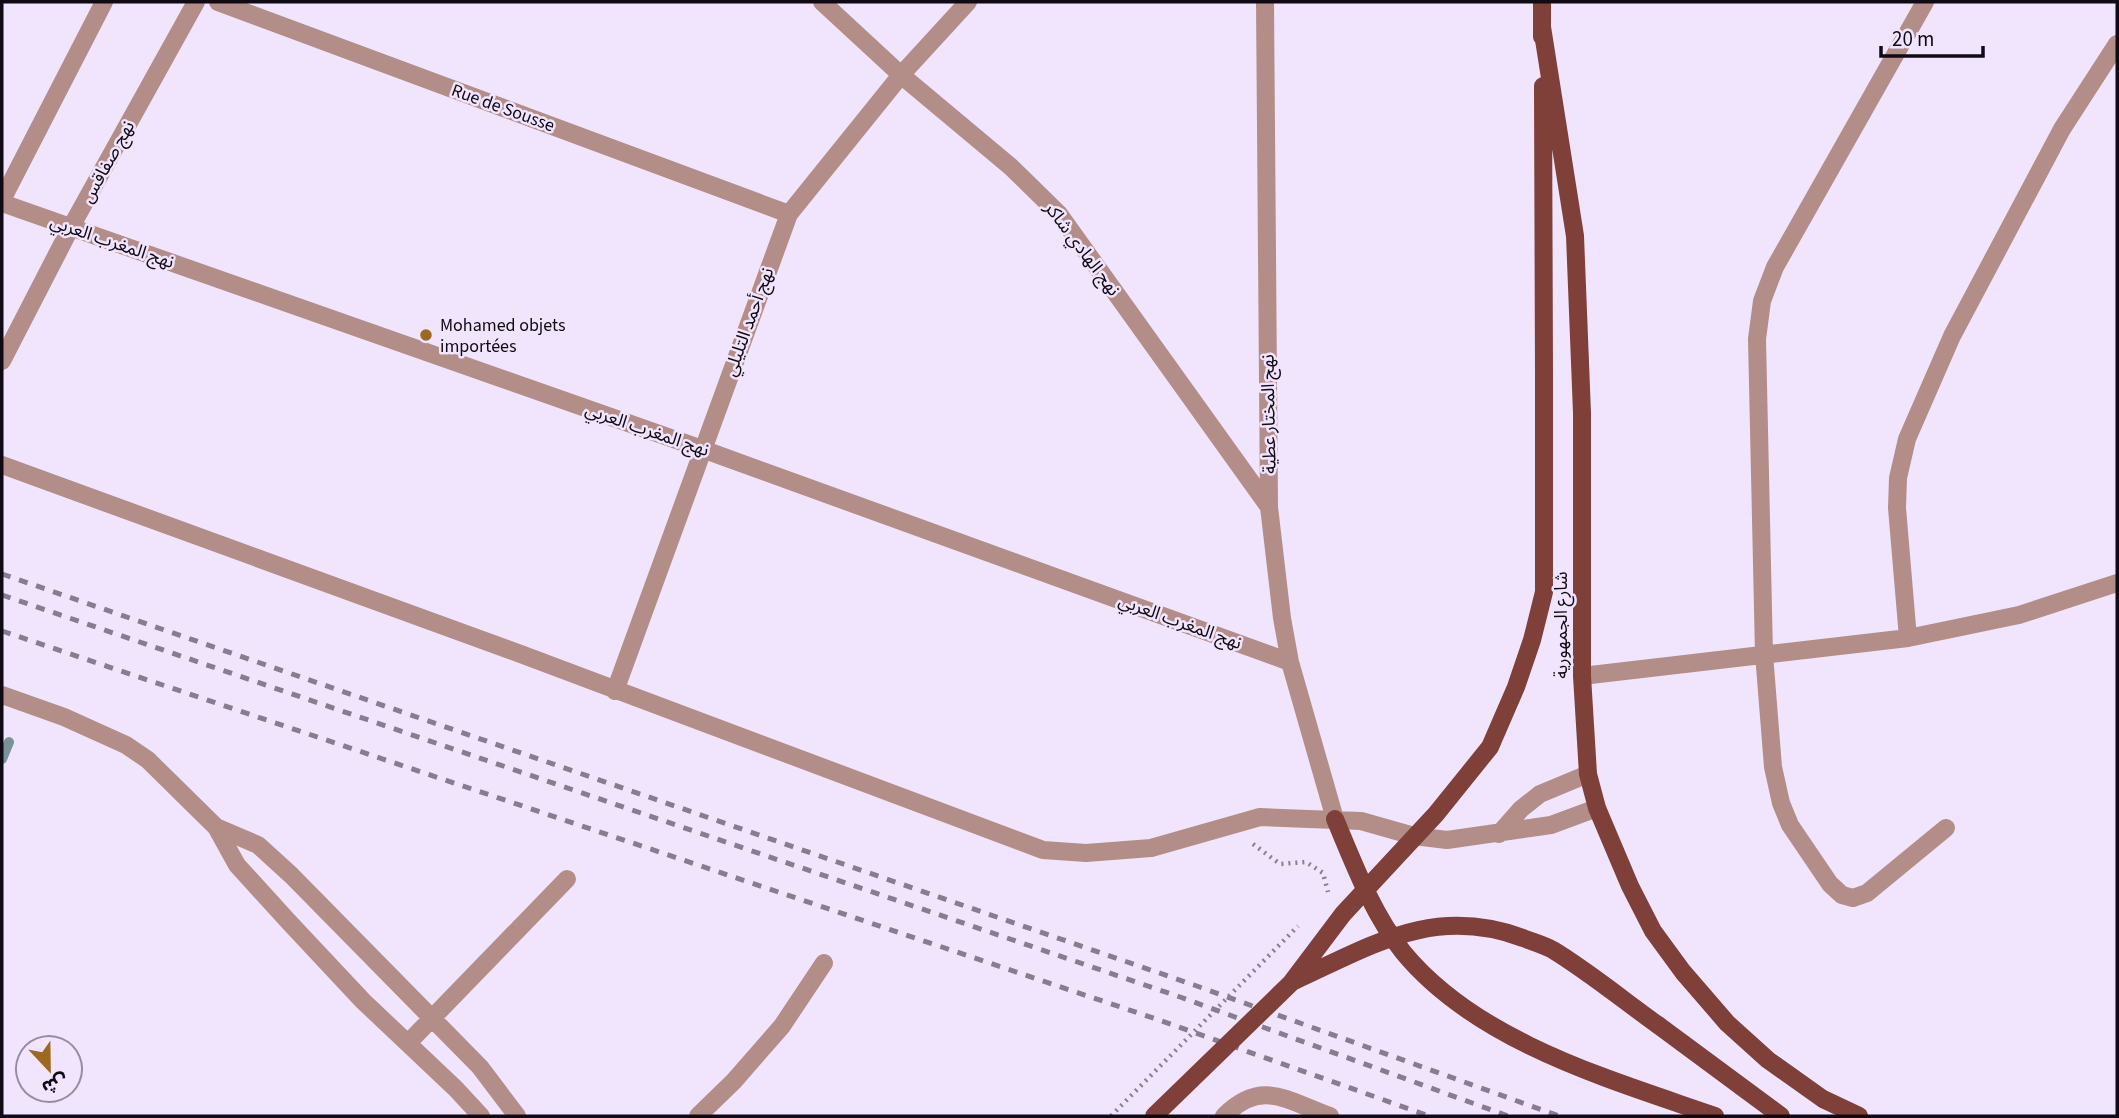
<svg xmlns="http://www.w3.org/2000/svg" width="2119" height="1118" font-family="'Source Sans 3','Noto Sans Arabic',sans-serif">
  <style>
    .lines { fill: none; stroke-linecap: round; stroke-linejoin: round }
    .stream { stroke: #799499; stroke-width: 10 }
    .path { stroke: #887f90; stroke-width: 4.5; stroke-dasharray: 2 5; stroke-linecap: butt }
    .minor { stroke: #b38e88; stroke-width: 18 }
    .major { stroke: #7e4039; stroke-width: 18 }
    .rail { stroke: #867e8f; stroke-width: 5; stroke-dasharray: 9 9; stroke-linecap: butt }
    .path-bridge { stroke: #887f90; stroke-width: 4.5; stroke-dasharray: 2 5; stroke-linecap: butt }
    .major-bridge { stroke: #7e4039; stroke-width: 18 }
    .poi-dot { fill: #9d6820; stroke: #f1e5fd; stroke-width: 2.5 }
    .labels { text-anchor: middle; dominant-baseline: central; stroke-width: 5; stroke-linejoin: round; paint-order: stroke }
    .street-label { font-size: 18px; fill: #0f0a13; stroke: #f1e5fd }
    .poi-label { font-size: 18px; fill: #0f0a13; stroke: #f1e5fd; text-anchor: start }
  </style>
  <rect width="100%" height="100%" fill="#f1e5fd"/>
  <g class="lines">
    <path class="stream" d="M2 759 9 742"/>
    <path class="path" d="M1253 844 1280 864 1306 862 1323 873 1328 892"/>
    <path class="minor" d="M218 2 789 214
      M822 2 901 75 1011 167 1059 214 1269 507
      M1265 2 1269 507 1282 618 1290 662 1335 819
      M1925 2 1775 267 1762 301 1757 339 1764 654 1773 767 1781 803 1790 825 1830 884 1842 895 1853 898 1867 893 1946 828
      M2 200 104 2
      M2 203 702 449 1290 662
      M2 361 71 227 196 2
      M2 465 518 653 1043 850 1086 853 1151 848 1260 817 1361 821 1414 836 1447 840 1551 825 1597 808
      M1908 638 1897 508 1898 478 1907 439 1952 336 2062 129 2117 44
      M1582 676 1908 638 2019 615 2117 583
      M615 691 789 214 901 75 968 2
      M2 695 64 717 126 745 148 760 216 827 237 865 288 921 363 1001 456 1089 481 1116
      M216 827 258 845 291 875 480 1067 517 1116
      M1499 834 1521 809 1540 794 1588 774
      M408 1043 567 879
      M698 1116 734 1081 782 1026 824 963
      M1224 1116C1262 1078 1287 1101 1330 1116"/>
    <path class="major" d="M1542 2V37
      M1542 27 1575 236 1582 413V676L1588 774 1597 808 1630 886 1653 931 1683 972 1727 1023 1768 1060 1823 1099 1859 1116
      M1543 86 1544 373
      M1335 819C1354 864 1372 913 1403 952 1477 1042 1609 1079 1715 1116
      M1658 1025 1781 1116"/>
    <path class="rail" d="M2 574 1194 985 1559 1116
      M2 595 1180 997 1508 1116
      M2 631 1159 1020 1429 1116"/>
    <path class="path-bridge" d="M1111 1116 1298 926"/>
    <path class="major-bridge" d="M1294 981C1373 945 1434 905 1523 938 1533 942 1544 945 1553 950 1589 972 1623 1000 1658 1025
      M1154 1116 1291 983 1343 914 1436 814 1490 747 1516 687 1532 640 1544 592V373"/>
  </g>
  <circle class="poi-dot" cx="426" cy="335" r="7"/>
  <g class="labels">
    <g class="street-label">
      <text transform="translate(503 108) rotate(20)">Rue de Sousse</text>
      <text transform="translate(108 162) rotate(-61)">نهج صفاقس</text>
      <text transform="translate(112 242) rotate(19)">نهج المغرب العربي</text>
      <text transform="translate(1082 249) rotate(53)">نهج الهادي شاكر</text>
      <text transform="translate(749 322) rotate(-70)">نهج أحمد التليلي</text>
      <text transform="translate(1269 414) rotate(-91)">نهج المختار عطية</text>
      <text transform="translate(647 430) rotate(19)">نهج المغرب العربي</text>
      <text transform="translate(1180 622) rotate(20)">نهج المغرب العربي</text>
      <text transform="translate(1561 625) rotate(-90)">شارع الجمهورية</text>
    </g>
    <g class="poi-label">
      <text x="440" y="325">Mohamed objets<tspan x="440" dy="21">importées</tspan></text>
    </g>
  </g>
  <rect width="2119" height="1118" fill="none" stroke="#0f0a13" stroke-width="7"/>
  <g transform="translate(49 1069) rotate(158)"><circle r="33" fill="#f1e5fd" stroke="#978d9f" stroke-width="2"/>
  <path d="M0-5L12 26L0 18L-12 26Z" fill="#9d6820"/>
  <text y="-10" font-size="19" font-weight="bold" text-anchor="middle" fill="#0f0a13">ش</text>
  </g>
  <path d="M1881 46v10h102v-10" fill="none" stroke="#0f0a13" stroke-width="3.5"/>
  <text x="1892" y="46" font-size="21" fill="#0f0a13" stroke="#f1e5fd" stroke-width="5" paint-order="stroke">20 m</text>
</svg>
